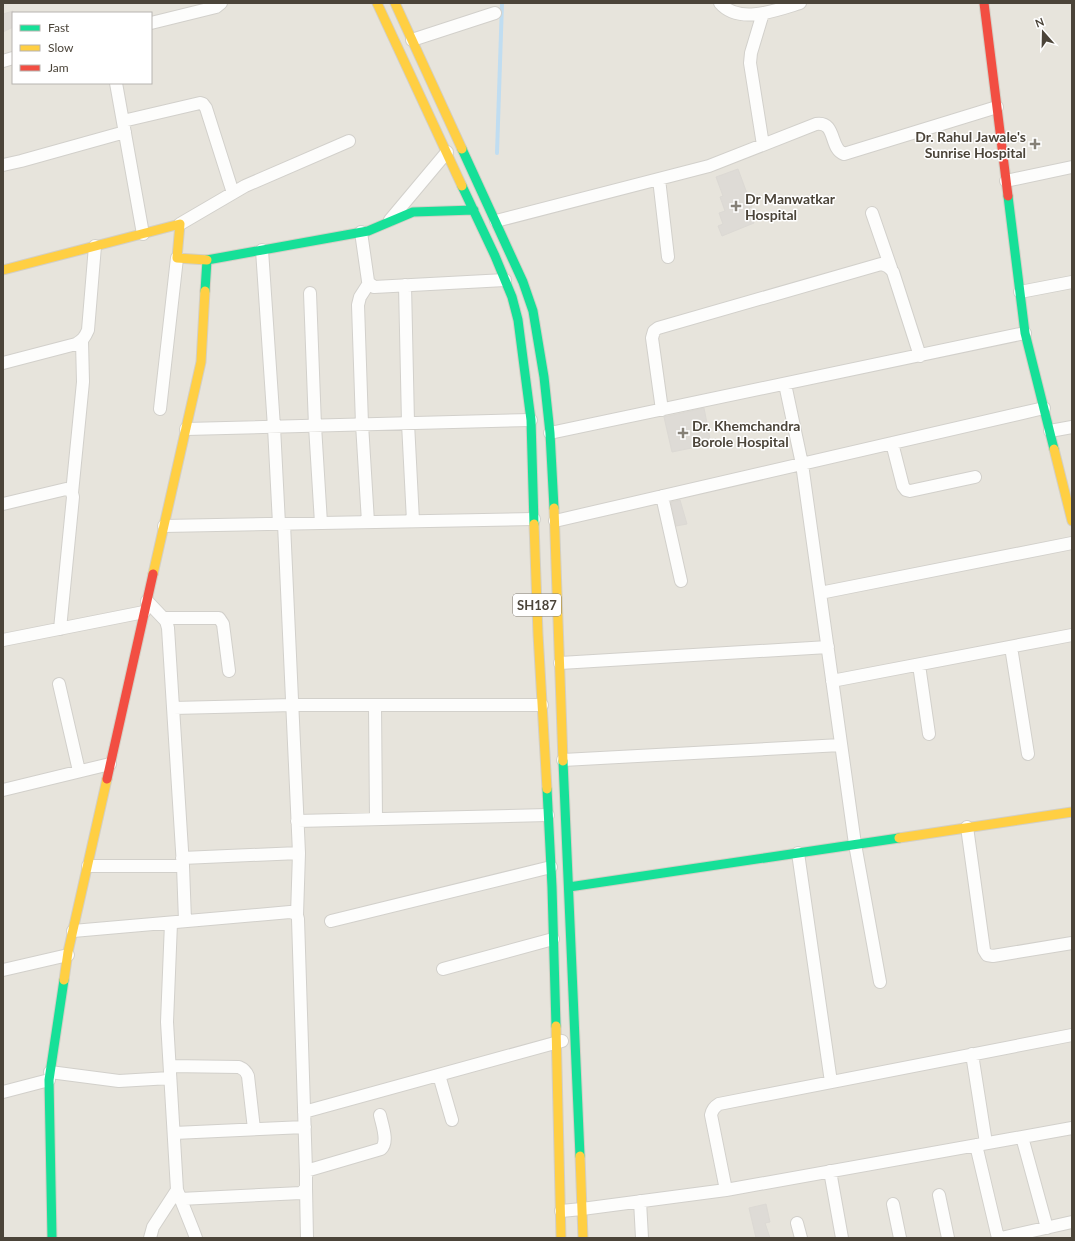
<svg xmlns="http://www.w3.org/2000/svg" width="1075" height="1241" font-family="Lato,sans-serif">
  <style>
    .residential { fill: #e7e4dc; fill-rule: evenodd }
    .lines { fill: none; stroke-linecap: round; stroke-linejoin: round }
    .stream { stroke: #c0ddf1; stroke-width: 4 }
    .building { fill: #dedbd6; stroke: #dcd9d4 }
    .street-casing { stroke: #d2d0cb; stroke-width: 14 }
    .fast-casing { stroke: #d3cfc5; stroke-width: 11 }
    .slow-casing { stroke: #d3cfc5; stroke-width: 11 }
    .jam-casing { stroke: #d3cfc5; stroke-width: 11 }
    .street { stroke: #fdfdfc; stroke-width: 12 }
    .fast { stroke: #16e098; stroke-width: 9 }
    .slow { stroke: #ffcf43; stroke-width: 9 }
    .jam { stroke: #f24e42; stroke-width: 9 }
    .poi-dot { fill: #868178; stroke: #fff; stroke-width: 1.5 }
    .labels { text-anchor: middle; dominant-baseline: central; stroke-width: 3; stroke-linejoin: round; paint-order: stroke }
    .shield { fill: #fff; stroke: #817c74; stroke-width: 1 }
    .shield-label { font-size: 13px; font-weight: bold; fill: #4b4439 }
    .poi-label { font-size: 14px; font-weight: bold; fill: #4b4439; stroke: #fff; text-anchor: start }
  </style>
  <rect width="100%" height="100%" fill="#f4f2ee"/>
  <path class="residential" d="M3 3H1072V1238H3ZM13 13H151V83H13Z"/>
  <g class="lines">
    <path class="stream" d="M497 153 502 3"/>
  </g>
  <path class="building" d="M13 11V27L3 32V14Z
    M738 169 752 207 749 208 754 223 722 236 718 226 723 224 719 213 725 211 720 197 723 196 716 177Z
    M704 408 711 444 672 452 664 417Z
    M680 500 687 524 676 526 671 502Z
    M766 1204 770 1222 765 1223 770 1238H756L749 1208Z"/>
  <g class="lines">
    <defs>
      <path id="street" d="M720 3C739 25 777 10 800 3
        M151 23 216 7 221 3
        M412 40 495 13
        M3 61 13 58
        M116 83 143 234
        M123 121 200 103 203 104 206 108 233 193
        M763 145 750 63 751 53 763 13
        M3 165 21 161 125 132
        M659 179 668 257
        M1006 181 1072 167
        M872 213 891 268
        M390 220 447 152
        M496 221 709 166 816 124C837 121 829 149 844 154L997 107
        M180 224 245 186 349 141
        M361 232 368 281 369 283 374 287 505 280
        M262 250 274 427 279 524
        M405 285 408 423 413 521
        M1020 292 1072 282
        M310 293 315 426 321 523
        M3 363 76 344C83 340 85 337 88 330L95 246
        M785 384 802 464 855 844 880 982
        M160 409 177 258
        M662 410 652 338 654 331 658 328 881 264C887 265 890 267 893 272L920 356
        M186 429 531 420
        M1050 431 1072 427
        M550 433 1025 333
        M892 443 903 486 906 490 910 491 975 477
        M72 493 83 382 82 341
        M662 496 681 581
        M3 504 66 489 70 490 72 493 73 497 60 629
        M555 521 1044 408
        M368 522 362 424 358 305 360 297 369 283
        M284 524 299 853 297 915
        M164 526 534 519
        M820 593 1072 543
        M147 601 166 621 168 628 183 866 185 921
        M164 618H219L223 624 229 671
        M3 640 144 612
        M1011 647 1028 754
        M560 663 828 647
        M919 665 929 734
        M832 681 1072 635
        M59 684 79 771
        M375 705 376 819
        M173 708 292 705H542
        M563 760 841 745
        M3 790 110 764
        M297 821 548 815
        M967 827 984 950 987 955 993 956 1072 943
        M798 853 831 1082
        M182 858 299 853
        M88 866H183
        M331 921 551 867
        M171 923 167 1022 177 1190 193 1230 196 1238
        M73 931 290 912C295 913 297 914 298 919L306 1171V1188L301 1193 180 1199
        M443 969 553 939
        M3 970 68 955
        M972 1054 986 1143
        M170 1066 239 1067C244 1069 246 1071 248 1076L254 1129
        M50 1072 119 1081 170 1078
        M439 1075 452 1120
        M3 1092 49 1080
        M304 1112 562 1041
        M174 1133 305 1127
        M1022 1137 1047 1228
        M976 1145 998 1238
        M306 1171 381 1149C389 1142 382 1125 380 1115
        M830 1171 842 1238
        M306 1188 307 1238
        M726 1190 711 1115C712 1110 714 1107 719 1104L1072 1035
        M939 1195 948 1238
        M640 1201 642 1238
        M893 1204 900 1238
        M561 1211 582 1209 726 1190 1072 1128
        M797 1223 801 1238
        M150 1238 153 1227 177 1190
        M1001 1238 1072 1222"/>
      <path id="fast" d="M462 149 523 282 533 311 544 377 550 433 554 508
        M462 186 495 256 512 297 518 320 531 420 534 524
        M1008 196 1025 333 1054 449
        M205 291 207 260 368 231 413 212 474 210
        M563 761 580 1156
        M547 789 552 887 556 1026
        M569 887 899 838
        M52 1238 49 1080 64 980"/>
      <path id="slow" d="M377 3 462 186
        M395 3 462 149
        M3 270 180 224 177 258 207 260
        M1054 449 1072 521
        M554 508 563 761
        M534 524 538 634 547 789
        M153 574 201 362 205 291
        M899 838 1072 812
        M64 980 68 952 107 779
        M556 1026 561 1238
        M580 1156 583 1238"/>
      <path id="jam" d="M984 3 1008 196
        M107 779 153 574"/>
    </defs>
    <use href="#street" class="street-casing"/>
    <use href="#fast" class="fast-casing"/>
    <use href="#slow" class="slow-casing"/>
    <use href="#jam" class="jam-casing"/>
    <use href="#street" class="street"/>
    <use href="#fast" class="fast"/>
    <use href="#slow" class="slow"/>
    <use href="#jam" class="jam"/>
  </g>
  <g class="poi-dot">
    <path d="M1033 138h4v4h4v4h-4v4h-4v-4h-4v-4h4z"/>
    <path d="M734 200h4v4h4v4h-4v4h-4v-4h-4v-4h4z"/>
    <path d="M681 427h4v4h4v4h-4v4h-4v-4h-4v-4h4z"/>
  </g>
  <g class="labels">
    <rect class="shield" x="513" y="594" width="48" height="22" rx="3"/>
    <g class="shield-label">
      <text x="537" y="605">SH187</text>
    </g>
    <g class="poi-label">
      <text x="1026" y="136" text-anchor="end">Dr. Rahul Jawale's<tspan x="1026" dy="16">Sunrise Hospital</tspan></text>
      <text x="745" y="198">Dr Manwatkar<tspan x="745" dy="16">Hospital</tspan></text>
      <text x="692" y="425">Dr. Khemchandra<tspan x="692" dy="16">Borole Hospital</tspan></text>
    </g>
  </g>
  <rect width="1075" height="1241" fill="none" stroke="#4b4439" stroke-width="8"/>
  <rect x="12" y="12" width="140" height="72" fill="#ffffff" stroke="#b7b4b0"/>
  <rect x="20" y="25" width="20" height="6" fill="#16e098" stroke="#b7b4b0"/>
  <text x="48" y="32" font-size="12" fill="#4b4439">Fast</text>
  <rect x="20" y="45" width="20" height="6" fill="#ffcf43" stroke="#b7b4b0"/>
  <text x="48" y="52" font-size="12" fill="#4b4439">Slow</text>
  <rect x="20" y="65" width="20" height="6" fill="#f24e42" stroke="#b7b4b0"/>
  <text x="48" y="72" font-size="12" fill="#4b4439">Jam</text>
  <g transform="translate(1043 32) rotate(340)" stroke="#ffffff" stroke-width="3" paint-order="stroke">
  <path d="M0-3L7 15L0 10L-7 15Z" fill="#4b4439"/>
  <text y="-6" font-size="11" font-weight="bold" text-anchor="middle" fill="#4b4439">N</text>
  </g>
</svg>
